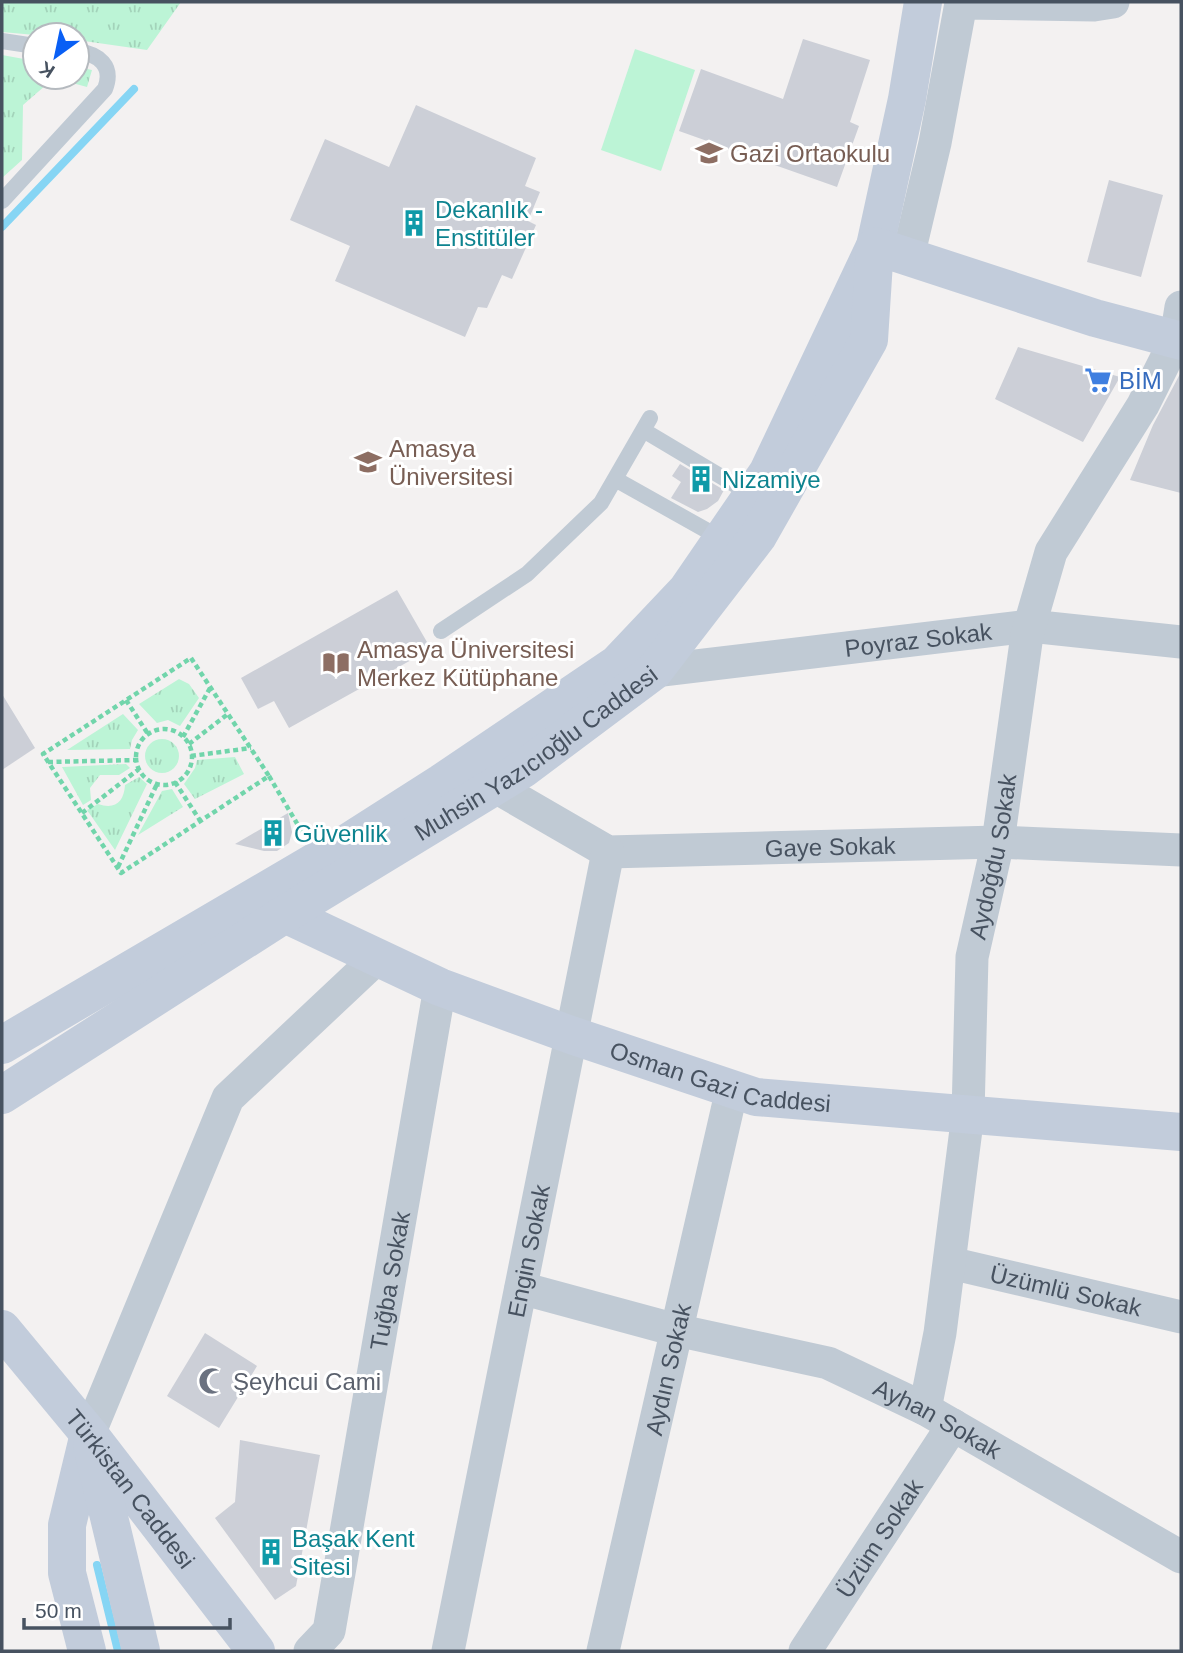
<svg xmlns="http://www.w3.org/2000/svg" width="1183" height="1653" font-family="Helvetica,sans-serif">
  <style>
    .grass { fill: url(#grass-tufts) }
    .pitch { fill: #bcf4d6 }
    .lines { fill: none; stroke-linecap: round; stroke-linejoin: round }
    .stream { stroke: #86d5f4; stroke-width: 8 }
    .building { fill: #cccfd7 }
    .path { stroke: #71d5ab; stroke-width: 4.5; stroke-dasharray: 5 3.5; stroke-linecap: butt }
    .lane { stroke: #c0cad4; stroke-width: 16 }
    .street { stroke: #c0cad4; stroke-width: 33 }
    .secondary { stroke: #c2ccdb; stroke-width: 38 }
    .labels { text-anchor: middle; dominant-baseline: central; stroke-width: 6; stroke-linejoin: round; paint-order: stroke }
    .education-label { font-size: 24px; fill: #785e54; stroke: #fff; text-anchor: start }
    .culture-label { font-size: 24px; fill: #0d838f; stroke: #fff; text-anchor: start }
    .shop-label { font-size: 24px; fill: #366cbe; stroke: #fff; text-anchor: start }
    .street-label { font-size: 24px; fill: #475260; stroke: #fff }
    .worship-label { font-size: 24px; fill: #5b616d; stroke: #fff; text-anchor: start }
  </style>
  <defs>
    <pattern id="grass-tufts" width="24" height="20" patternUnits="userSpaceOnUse" patternTransform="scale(1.75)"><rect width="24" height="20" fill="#bcf4d6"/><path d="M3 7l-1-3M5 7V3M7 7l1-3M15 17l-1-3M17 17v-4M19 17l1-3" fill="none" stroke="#a3d3ba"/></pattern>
  </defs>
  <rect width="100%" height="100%" fill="#f3f1f1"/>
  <path class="grass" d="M2 2H181L147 50 77 40V35H35L2 32Z
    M2 55 35 61V77H77V67L92 70 87 87 54 78 23 105 22 160 2 178Z
    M179 679 189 684 199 698 180 726 168 720 157 723 139 704Z
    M123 714 138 730 132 740 130 749 67 750Z
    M145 756a17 17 0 1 1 34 0a17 17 0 1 1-34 0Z
    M235 757 244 774 195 799 184 784 195 768 197 760Z
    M126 764 130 768 119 775H100L90 788 91 800 83 805 62 767Z
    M139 777 147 784 115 850 87 810 98 804C115 810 124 802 125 785Z
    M172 789 183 807 138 835 162 791Z"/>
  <path class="pitch" d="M635 49 695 70 661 171 601 150Z"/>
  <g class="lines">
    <path class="stream" d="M2 227 134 89
      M97 1565 118 1651"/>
  </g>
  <path class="building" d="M803 39 870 60 850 122 859 126 837 187 679 131 701 69 783 99Z
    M416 105 536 158 525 186 540 192 528 221 536 225 512 279 502 275 487 308 478 307 465 337 335 281 350 246 290 220 325 139 389 167Z
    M1109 180 1163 195 1141 277 1087 262Z
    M1018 347 1120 377 1083 442 995 399Z
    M1181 372V493L1130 480 1153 425Z
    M680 464 724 490 718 501 707 509 698 512 671 498 681 482 672 476Z
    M397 590 431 649 289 728 274 701 258 709 241 678Z
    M2 694 35 748 2 770Z
    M288 813 292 832 289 843 277 851H264L235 844Z
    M205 1333 257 1366 219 1428 167 1396Z
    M240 1440 320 1455 296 1586 275 1600 215 1518 235 1502Z"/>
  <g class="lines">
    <path class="path" d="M191 658 269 776 121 873 43 754Z
      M126 700 148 734
      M136 757a28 28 0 1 1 56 0a28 28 0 1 1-56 0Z
      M183 737 210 688
      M189 744 228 714
      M191 756 251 748
      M48 762 136 760
      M269 776 302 832
      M175 782 201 822
      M82 813 139 769
      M118 867 157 784"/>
    <path class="lane" d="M2 41 35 46
      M2 201 105 89C114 66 99 54 77 51
      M643 430 752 495
      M615 479 722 539
      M441 631 527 574 601 503 650 418"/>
    <g class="street">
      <path d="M908 257 935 143 961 3 1094 5 1113 2"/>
      <path id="s1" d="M654 671 1030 626 1181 642"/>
      <path id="s2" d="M494 786 608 852 998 842 1181 850"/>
      <path id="s3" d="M950 1263 1181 1317"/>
      <path id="s4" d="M521 1288 676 1330 828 1363 925 1409 1181 1557"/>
      <path id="s5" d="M925 1409 940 1333 968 1114 972 957 998 842 1027 635 1051 552 1143 405 1176 339 1181 307"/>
      <path d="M89 1434 228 1098 377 958"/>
      <path id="s6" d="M310 1651 329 1631 440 987"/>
      <path id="s7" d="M448 1651 608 852"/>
      <path id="s8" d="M603 1651 732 1089"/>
      <path id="s9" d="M805 1651 953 1425"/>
    </g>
    <g class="secondary">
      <path id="s10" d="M285 914 440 987 571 1035 756 1097 1181 1132"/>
      <path d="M2 1045 347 843 441 783 617 664 687 590 768 472 875 246 907 99 923 2"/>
      <path id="s11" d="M2 1095 285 914 523 769 654 671 758 536 869 340 875 246 1095 318 1181 341"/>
      <path id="s12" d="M2 1329 89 1434 256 1651"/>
      <path d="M87 1442 67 1525V1573L87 1651"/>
      <path d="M92 1446 141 1651"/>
    </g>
  </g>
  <defs>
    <symbol id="school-bare" viewBox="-9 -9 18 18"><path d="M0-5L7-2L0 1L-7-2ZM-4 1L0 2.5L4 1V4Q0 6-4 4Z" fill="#8d6e63" stroke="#fff" stroke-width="2.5" paint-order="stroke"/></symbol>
    <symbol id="building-bare" viewBox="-9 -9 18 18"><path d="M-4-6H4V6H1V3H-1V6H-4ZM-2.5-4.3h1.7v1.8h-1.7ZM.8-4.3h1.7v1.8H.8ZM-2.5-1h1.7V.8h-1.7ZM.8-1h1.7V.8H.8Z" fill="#0f9aa8" stroke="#fff" stroke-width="2.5" paint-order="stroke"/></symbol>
    <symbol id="supermarket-bare" viewBox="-9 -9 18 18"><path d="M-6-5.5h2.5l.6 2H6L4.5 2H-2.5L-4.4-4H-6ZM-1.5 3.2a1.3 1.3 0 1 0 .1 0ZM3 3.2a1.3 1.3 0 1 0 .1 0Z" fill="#3f7fe0" stroke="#fff" stroke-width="2.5" paint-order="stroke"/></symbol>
    <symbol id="university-bare" viewBox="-9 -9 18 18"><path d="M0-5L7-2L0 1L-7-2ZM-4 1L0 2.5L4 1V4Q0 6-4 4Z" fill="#8d6e63" stroke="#fff" stroke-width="2.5" paint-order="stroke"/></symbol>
    <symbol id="library-bare" viewBox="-9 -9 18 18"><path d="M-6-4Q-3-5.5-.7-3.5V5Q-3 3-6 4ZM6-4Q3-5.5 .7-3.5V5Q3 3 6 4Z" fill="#8d6e63" stroke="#fff" stroke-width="2.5" paint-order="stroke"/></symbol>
    <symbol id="mosque-bare" viewBox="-9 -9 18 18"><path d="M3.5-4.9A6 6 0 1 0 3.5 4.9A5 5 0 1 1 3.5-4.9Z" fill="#6b7280" stroke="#fff" stroke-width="2.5" paint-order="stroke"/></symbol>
  </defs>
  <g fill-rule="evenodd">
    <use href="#school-bare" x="690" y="134" width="38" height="38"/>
    <use href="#building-bare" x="395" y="204" width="38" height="38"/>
    <use href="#supermarket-bare" x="1079" y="361" width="38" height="38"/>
    <use href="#university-bare" x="349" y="443" width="38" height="38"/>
    <use href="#building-bare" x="682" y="460" width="38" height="38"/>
    <use href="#library-bare" x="317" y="644" width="38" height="38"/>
    <use href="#building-bare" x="254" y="814" width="38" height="38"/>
    <use href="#mosque-bare" x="193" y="1362" width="38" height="38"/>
    <use href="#building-bare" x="252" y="1533" width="38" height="38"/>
  </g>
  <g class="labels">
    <g class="education-label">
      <text x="730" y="153">Gazi Ortaokulu</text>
      <text x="389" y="448">Amasya<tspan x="389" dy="28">Üniversitesi</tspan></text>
      <text x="357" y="649">Amasya Üniversitesi<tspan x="357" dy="28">Merkez Kütüphane</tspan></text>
    </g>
    <g class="culture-label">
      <text x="435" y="209">Dekanlık -<tspan x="435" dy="28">Enstitüler</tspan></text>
      <text x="722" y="479">Nizamiye</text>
      <text x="294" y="833">Güvenlik</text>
      <text x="292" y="1538">Başak Kent<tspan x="292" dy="28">Sitesi</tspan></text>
    </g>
    <g class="shop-label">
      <text x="1119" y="380">BİM</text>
    </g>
    <g class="street-label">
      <text stroke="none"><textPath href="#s1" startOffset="266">Poyraz Sokak</textPath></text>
      <text stroke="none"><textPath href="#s11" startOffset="634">Muhsin Yazıcıoğlu Caddesi</textPath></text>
      <text stroke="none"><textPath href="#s2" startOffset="354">Gaye Sokak</textPath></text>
      <text stroke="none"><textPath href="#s5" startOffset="558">Aydoğdu Sokak</textPath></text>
      <text stroke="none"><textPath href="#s10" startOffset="467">Osman Gazi Caddesi</textPath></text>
      <text stroke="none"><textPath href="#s7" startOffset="408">Engin Sokak</textPath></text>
      <text stroke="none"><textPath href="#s6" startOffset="383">Tuğba Sokak</textPath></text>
      <text stroke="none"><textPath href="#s3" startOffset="119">Üzümlü Sokak</textPath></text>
      <text stroke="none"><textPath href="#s8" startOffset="289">Aydın Sokak</textPath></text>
      <text stroke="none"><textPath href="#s4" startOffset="439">Ayhan Sokak</textPath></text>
      <text stroke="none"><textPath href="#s12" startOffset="205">Türkistan Caddesi</textPath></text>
      <text stroke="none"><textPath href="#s9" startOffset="135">Üzüm Sokak</textPath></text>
    </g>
    <g class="worship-label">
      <text x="233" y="1381">Şeyhcui Cami</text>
    </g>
  </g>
  <rect width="1183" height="1653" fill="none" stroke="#475260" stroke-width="7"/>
  <g transform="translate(56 56) rotate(213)"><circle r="33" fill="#ffffff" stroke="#b5babf" stroke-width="2"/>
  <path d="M0-5L12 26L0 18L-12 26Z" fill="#095ff5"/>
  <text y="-10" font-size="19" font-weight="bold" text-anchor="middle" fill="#475260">K</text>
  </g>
  <path d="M24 1618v10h206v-10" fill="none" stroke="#475260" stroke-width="3.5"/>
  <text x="35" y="1618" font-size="21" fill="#475260" stroke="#ffffff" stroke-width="5" paint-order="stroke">50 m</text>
</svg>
